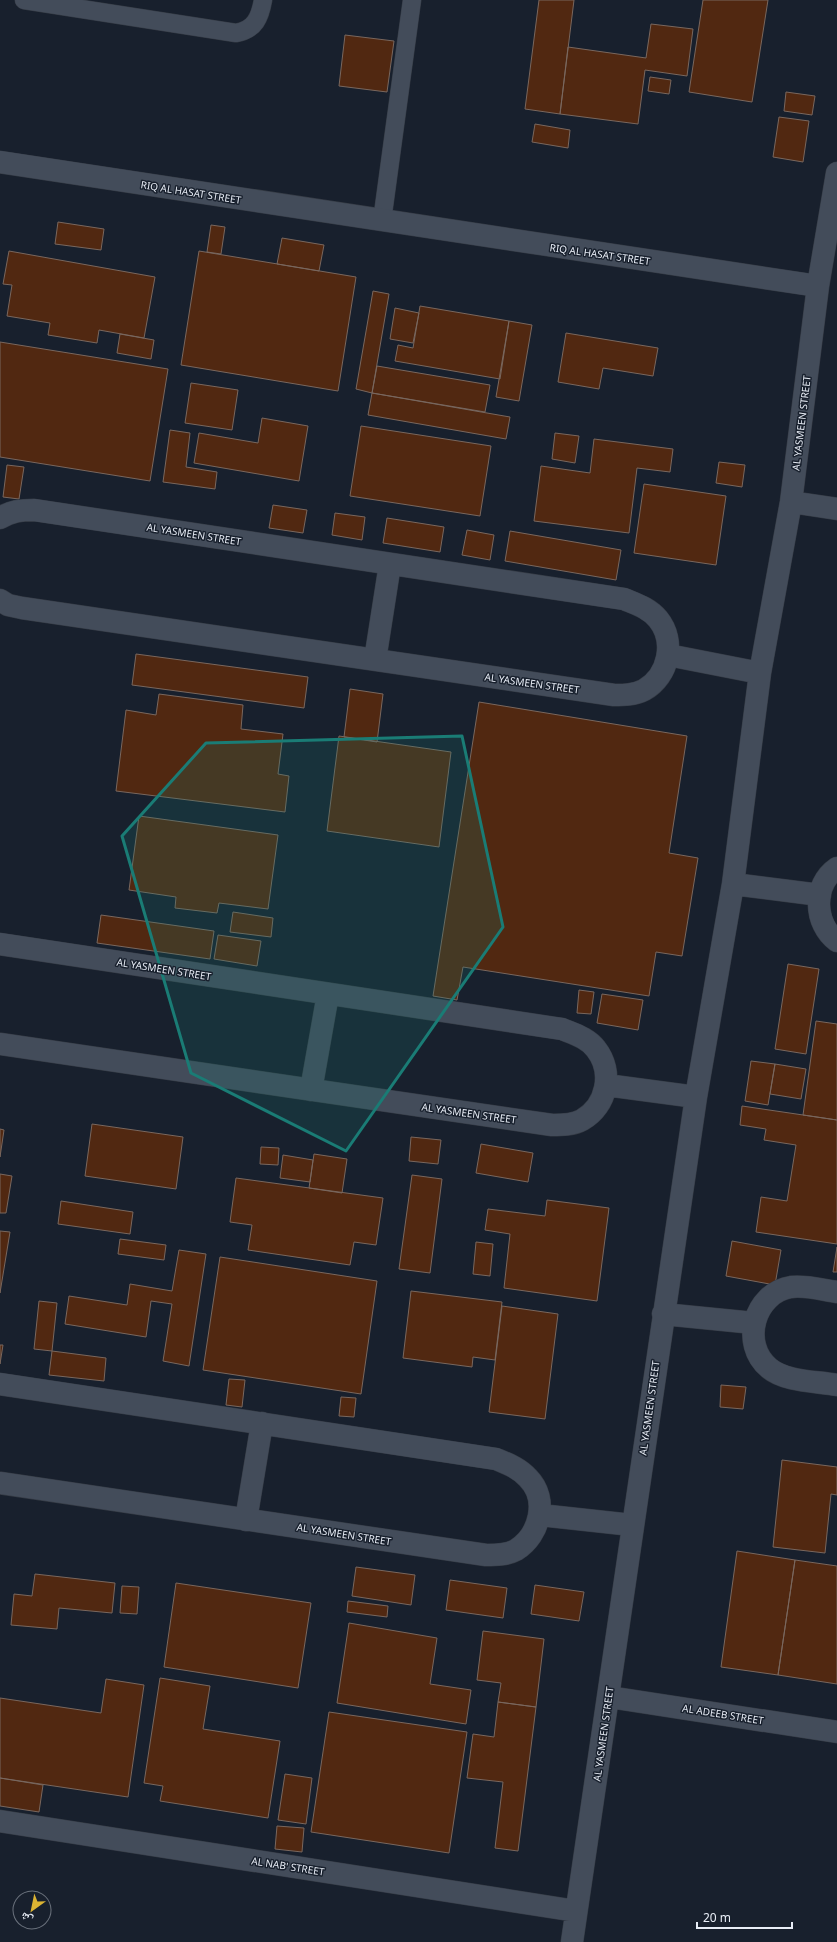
<svg xmlns="http://www.w3.org/2000/svg" width="837" height="1942" font-family="'Noto Sans','Noto Naskh Arabic',sans-serif">
  <style>
    .building { fill: #512811; stroke: #79675e }
    .lines { fill: none; stroke-linecap: round; stroke-linejoin: round }
    .service-casing { stroke: #363c46; stroke-width: 19 }
    .minor-casing { stroke: #363c46; stroke-width: 23 }
    .service { stroke: #434c5a; stroke-width: 18 }
    .minor { stroke: #434c5a; stroke-width: 22 }
    .marked { fill: #1a7c75; fill-opacity: 0.2; stroke: #1a7c75; stroke-width: 3; stroke-linejoin: round }
    .labels { text-anchor: middle; dominant-baseline: central; stroke-width: 3; stroke-linejoin: round; paint-order: stroke }
    .street-label { font-size: 10px; fill: #e8edf6; stroke: #18202d }
  </style>
  <rect width="100%" height="100%" fill="#18202d"/>
  <path class="building" d="M539 0H574L560 114 525 109Z
    M703 0H768L752 102 689 92Z
    M651 24 693 29 687 76 645 70 638 124 560 114 568 47 646 58Z
    M345 35 394 41 387 92 339 86Z
    M650 77 671 80 669 94 648 91Z
    M786 92 815 96 812 115 784 111Z
    M779 117 809 121 803 162 773 157Z
    M535 124 570 130 568 148 532 142Z
    M58 222 104 229 101 250 55 244Z
    M211 225 225 227 221 254 207 252Z
    M282 238 324 245 319 271 277 264Z
    M9 251 155 277 144 338 99 330 97 343 48 335 50 323 7 316 12 285 3 284Z
    M199 251 356 277 338 391 181 365Z
    M373 291 389 294 372 393 356 389Z
    M420 306 509 321 500 379 395 361 398 345 413 348Z
    M395 308 419 313 413 343 390 339Z
    M509 321 532 325 519 401 496 397Z
    M566 333 658 348 653 376 603 368 599 389 558 382Z
    M120 334 154 340 151 359 117 353Z
    M0 342 168 369 150 481 0 457Z
    M377 366 490 385 485 412 372 393Z
    M191 383 238 390 232 430 185 423Z
    M372 393 510 417 506 439 368 415Z
    M262 418 308 426 299 481 194 463 199 433 258 443Z
    M361 426 491 446 480 516 350 496Z
    M170 430 190 433 186 467 217 472 215 489 163 482Z
    M555 433 579 436 575 463 552 459Z
    M594 439 673 449 670 472 637 468 629 533 534 521 541 466 590 473Z
    M719 462 745 465 742 487 716 483Z
    M7 465 24 467 19 499 3 497Z
    M644 484 726 496 716 565 634 553Z
    M273 505 307 510 303 533 269 528Z
    M335 513 365 517 362 540 332 535Z
    M387 518 444 527 440 552 383 543Z
    M467 530 494 535 490 560 462 555Z
    M510 531 621 550 616 580 505 561Z
    M136 654 308 677 304 708 132 685Z
    M350 689 383 694 377 742 344 737Z
    M159 694 243 705 241 729 283 734 278 774 289 776 285 812 116 791 126 710 156 715Z
    M479 702 687 736 669 853 698 858 682 956 656 952 649 996 463 967 457 1000 433 996Z
    M339 736 451 752 439 847 327 831Z
    M139 816 278 835 268 909 219 903 217 913 175 908 176 897 129 890Z
    M233 912 273 918 271 937 230 932Z
    M101 915 214 931 210 959 97 943Z
    M218 935 261 941 257 966 214 959Z
    M788 964 819 969 806 1054 775 1049Z
    M579 990 594 992 591 1014 577 1013Z
    M602 994 643 1000 638 1030 597 1023Z
    M816 1021 837 1024V1120L803 1115Z
    M751 1061 775 1064 768 1105 745 1101Z
    M775 1064 806 1069 801 1099 770 1094Z
    M742 1106 837 1120V1244L756 1232 761 1197 787 1201 796 1145 764 1140 766 1129 740 1125Z
    M92 1124 183 1137 176 1189 85 1176Z
    M0 1129 4 1130 0 1157Z
    M411 1137 441 1140 438 1164 409 1161Z
    M481 1144 533 1153 528 1182 476 1173Z
    M261 1147 279 1148 278 1165 260 1164Z
    M314 1154 347 1159 342 1193 309 1188Z
    M283 1155 313 1160 310 1182 280 1178Z
    M0 1174 12 1176 6 1213H0Z
    M412 1175 442 1179 430 1273 399 1269Z
    M236 1178 383 1198 376 1245 354 1242 350 1265 248 1250 252 1225 230 1222Z
    M547 1200 609 1208 597 1301 504 1288 510 1234 485 1230 488 1209 545 1216Z
    M61 1201 133 1212 130 1234 58 1224Z
    M0 1231 10 1232 0 1293Z
    M120 1239 166 1245 164 1260 118 1254Z
    M732 1241 781 1250 775 1285 726 1276Z
    M476 1242 493 1244 490 1276 473 1274Z
    M837 1247V1272H833Z
    M179 1250 206 1254 189 1366 163 1361 172 1304 151 1301 146 1337 65 1324 69 1296 127 1305 130 1284 172 1291Z
    M220 1257 377 1281 361 1394 203 1370Z
    M411 1291 502 1302 495 1360 473 1357 472 1367 403 1358Z
    M39 1301 57 1303 52 1351 34 1349Z
    M502 1306 558 1314 545 1419 489 1412Z
    M0 1345H3L0 1364Z
    M52 1351 106 1358 104 1381 49 1375Z
    M229 1379 245 1380 242 1407 226 1405Z
    M721 1385 746 1387 743 1409 720 1407Z
    M341 1397 356 1398 354 1417 339 1416Z
    M782 1460 837 1467V1495L831 1494 825 1553 773 1547Z
    M737 1551 795 1560 778 1675 721 1667Z
    M795 1560 837 1566V1684L778 1675Z
    M356 1567 415 1575 411 1605 352 1596Z
    M35 1574 115 1583 112 1613 59 1608 57 1629 11 1625 14 1594 32 1596Z
    M450 1580 507 1588 503 1618 446 1610Z
    M176 1583 311 1603 298 1688 164 1667Z
    M535 1585 584 1592 579 1621 531 1614Z
    M122 1586 139 1587 137 1614 120 1613Z
    M348 1601 388 1606 387 1617 347 1612Z
    M349 1623 437 1638 430 1684 471 1690 466 1724 337 1703Z
    M483 1631 544 1639 536 1707 498 1702 501 1683 477 1680Z
    M160 1678 210 1686 203 1729 280 1741 268 1818 160 1801 163 1786 144 1783Z
    M106 1679 144 1685 128 1797 0 1778V1698L101 1713Z
    M498 1702 536 1707 518 1851 495 1848 503 1782 467 1778 473 1734 494 1737Z
    M329 1712 467 1732 449 1853 311 1832Z
    M285 1774 312 1778 306 1824 278 1820Z
    M0 1778 43 1785 39 1812 0 1806Z
    M277 1826 304 1828 302 1852 275 1849Z"/>
  <g class="lines">
    <defs>
      <path id="service" d="M24 0 236 33C255 30 260 17 263 0
        M382 221 412 0"/>
      <path id="minor" d="M0 162 818 286
        M791 502 837 509
        M0 518C11 511 21 510 34 510L624 599C636 604 649 608 658 619 676 641 669 676 644 690 634 695 624 695 614 695L22 608 8 605 0 600
        M668 655 760 673
        M375 660 390 564
        M837 868C812 885 814 924 837 941
        M733 884 820 895
        M0 944 562 1029C574 1034 588 1038 596 1049 614 1072 607 1106 582 1120 573 1125 562 1125 552 1125L0 1044
        M606 1085 696 1097
        M311 1090 328 994
        M837 1292C823 1290 806 1285 791 1287 754 1293 740 1344 769 1368 786 1382 816 1381 837 1385
        M663 1314 754 1323
        M0 1384 496 1459C508 1464 519 1468 528 1478 549 1499 540 1535 516 1550 507 1555 496 1555 486 1555L0 1483
        M540 1515 632 1525
        M246 1520 262 1423
        M609 1697 837 1732
        M0 1821 576 1911
        M572 1942 696 1097 733 884 760 673 791 502 818 286 837 173"/>
    </defs>
    <use href="#service" class="service-casing"/>
    <use href="#minor" class="minor-casing"/>
    <use href="#service" class="service"/>
    <use href="#minor" class="minor"/>
  </g>
  <path class="marked" d="M462 736 503 927 346 1151 191 1073 122 836 206 743Z"/>
  <g class="labels">
    <g class="street-label">
      <text transform="translate(191 192) rotate(9)">RIQ AL HASAT STREET</text>
      <text transform="translate(600 254) rotate(8)">RIQ AL HASAT STREET</text>
      <text transform="translate(801 423) rotate(-83)">AL YASMEEN STREET</text>
      <text transform="translate(194 534) rotate(9)">AL YASMEEN STREET</text>
      <text transform="translate(532 683) rotate(8)">AL YASMEEN STREET</text>
      <text transform="translate(164 969) rotate(9)">AL YASMEEN STREET</text>
      <text transform="translate(469 1113) rotate(8)">AL YASMEEN STREET</text>
      <text transform="translate(649 1408) rotate(-82)">AL YASMEEN STREET</text>
      <text transform="translate(344 1534) rotate(9)">AL YASMEEN STREET</text>
      <text transform="translate(723 1714) rotate(9)">AL ADEEB STREET</text>
      <text transform="translate(603 1734) rotate(-82)">AL YASMEEN STREET</text>
      <text transform="translate(288 1866) rotate(9)">AL NAB' STREET</text>
    </g>
  </g>
  <g transform="translate(32 1910) rotate(213)"><circle r="19" fill="#18202d" stroke="#6b727d"/>
  <path d="M0-3L7 15L0 10L-7 15Z" fill="#dbb333"/>
  <text y="-6" font-size="11" font-weight="bold" text-anchor="middle" fill="#e8edf6">ش</text>
  </g>
  <path d="M697 1922v6h95v-6" fill="none" stroke="#e8edf6" stroke-width="2"/>
  <text x="703" y="1922" font-size="12" fill="#e8edf6" stroke="#18202d" stroke-width="3" paint-order="stroke">20 m</text>
</svg>
